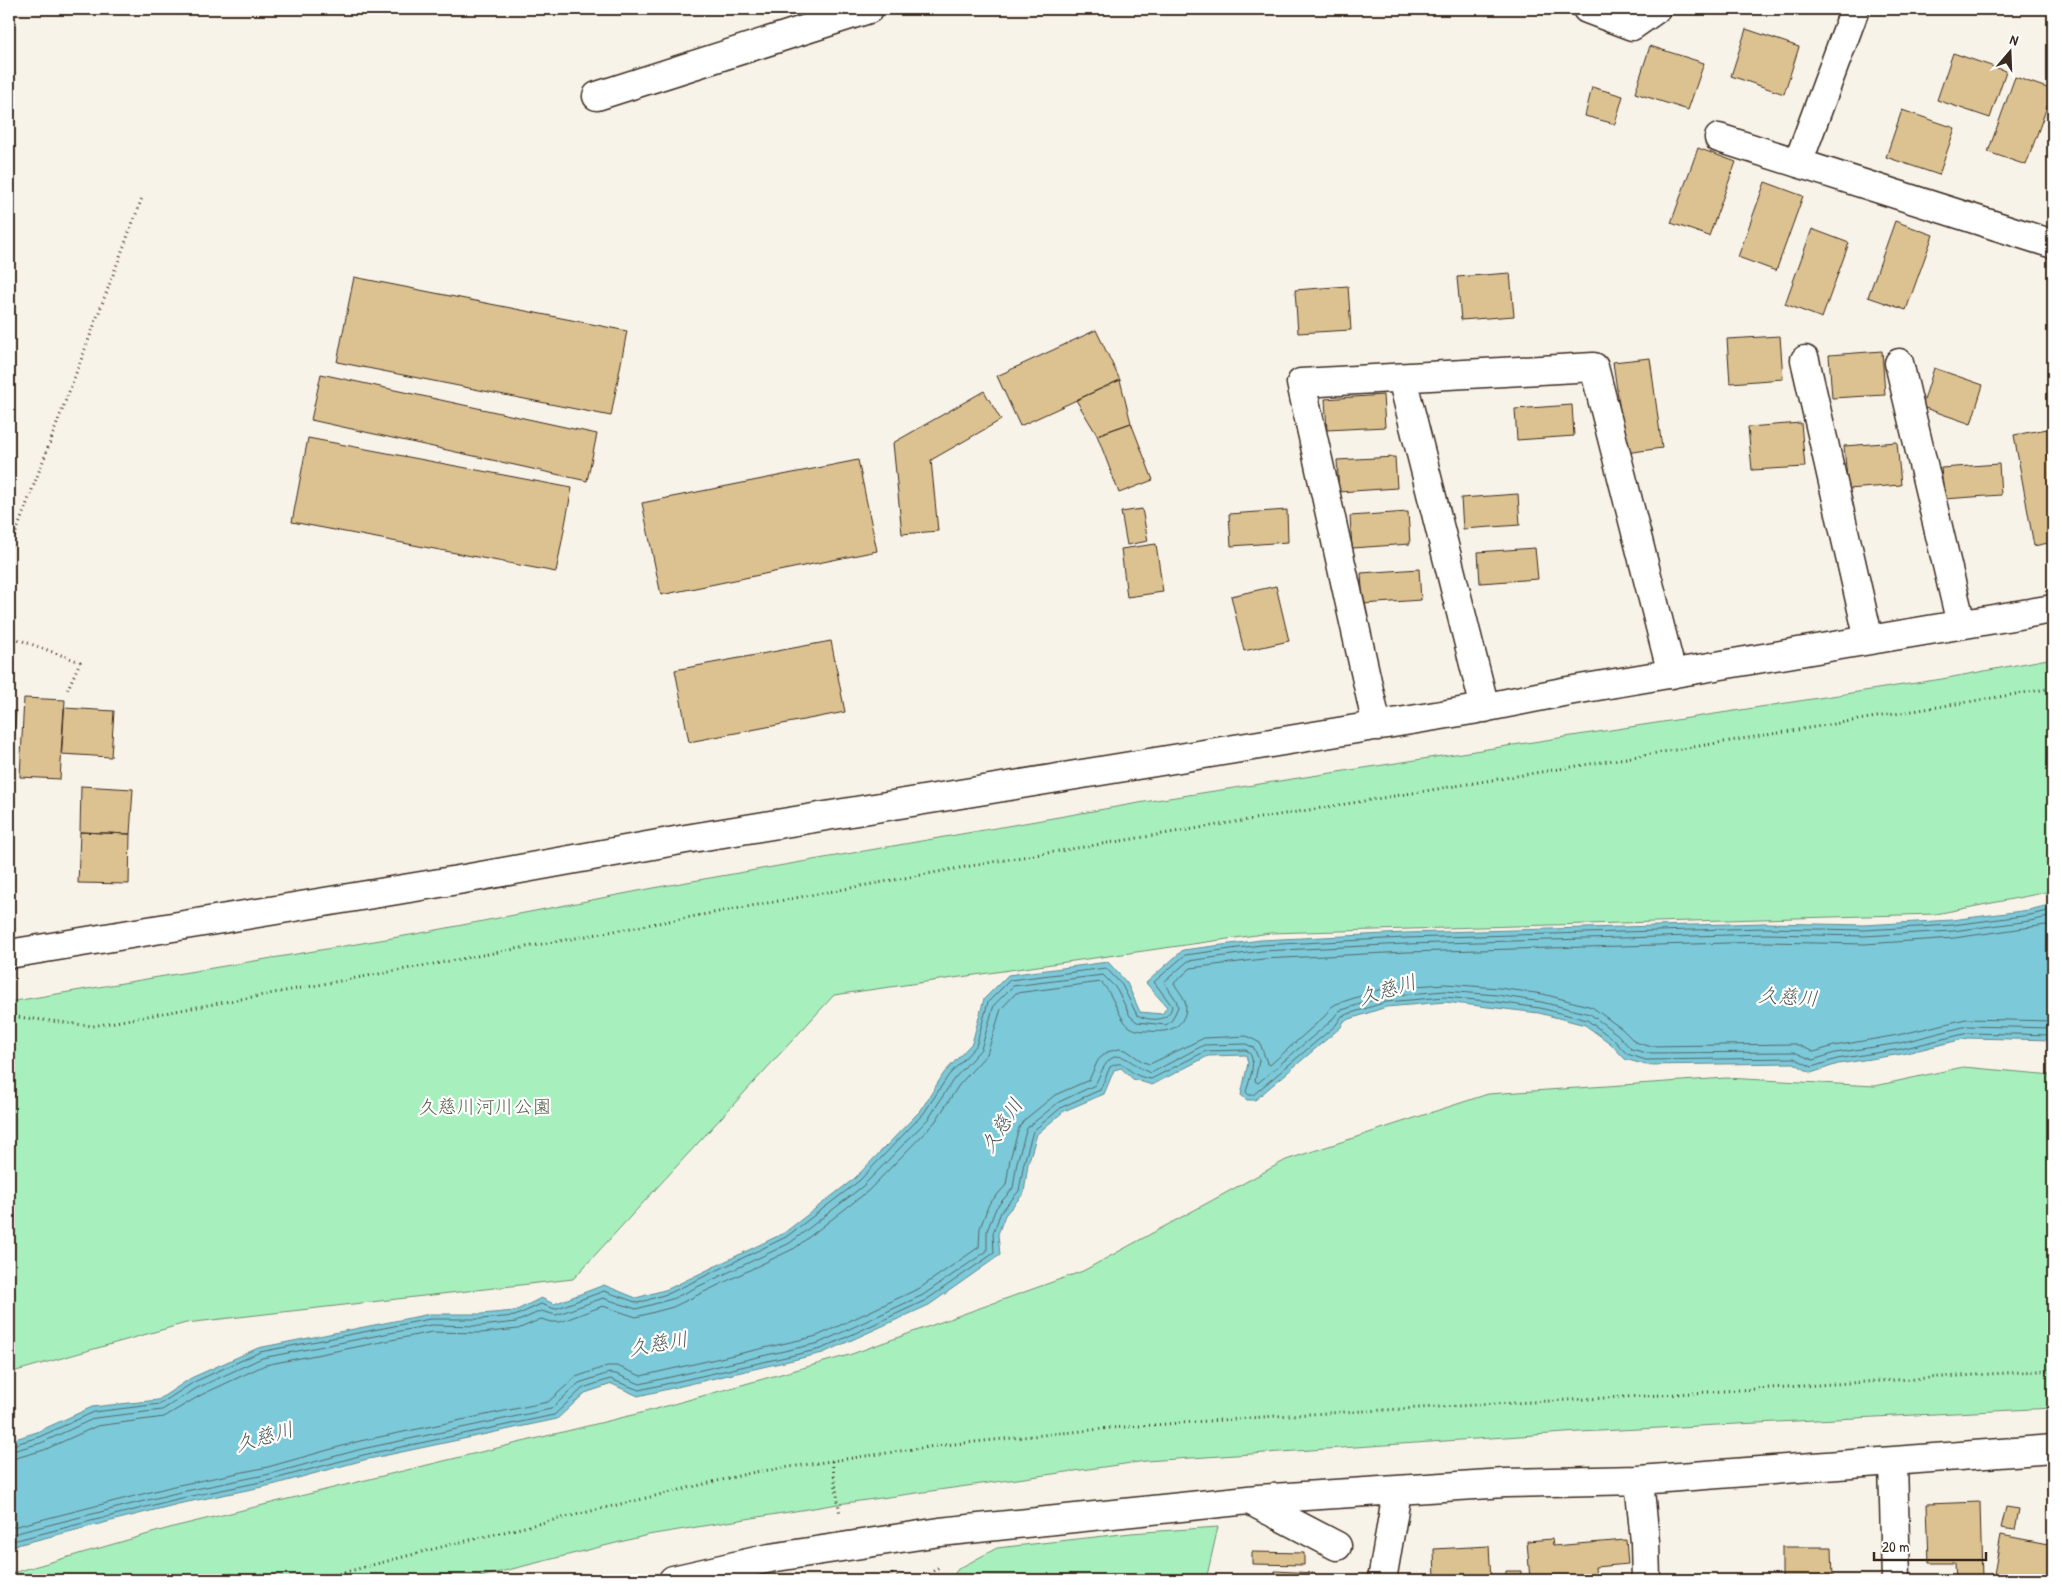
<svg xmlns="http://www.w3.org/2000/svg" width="2062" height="1589" font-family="'Patrick Hand','Klee One',sans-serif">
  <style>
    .green { fill: #a7f0be; stroke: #718d6e }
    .water { fill: #7bc9d9; stroke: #61898e }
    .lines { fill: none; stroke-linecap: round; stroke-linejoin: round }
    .shore { stroke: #556a69; stroke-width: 1 }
    .building { fill: #dcc291; stroke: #3b2a1e }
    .minor-casing { stroke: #3b2a1e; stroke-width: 31 }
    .path { stroke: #3b2a1e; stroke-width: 3; stroke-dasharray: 1 4; stroke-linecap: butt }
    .minor { stroke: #fff; stroke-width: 28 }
    .labels { text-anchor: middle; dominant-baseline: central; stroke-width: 4.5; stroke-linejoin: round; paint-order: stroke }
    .park-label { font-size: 19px; fill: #565c46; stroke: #fff }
    .water-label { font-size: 20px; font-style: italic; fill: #4e5a56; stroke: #fff }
  </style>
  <rect width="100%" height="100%" fill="#f8f3e9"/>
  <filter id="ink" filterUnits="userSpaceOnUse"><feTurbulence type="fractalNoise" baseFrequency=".02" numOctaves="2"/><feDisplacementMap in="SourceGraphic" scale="10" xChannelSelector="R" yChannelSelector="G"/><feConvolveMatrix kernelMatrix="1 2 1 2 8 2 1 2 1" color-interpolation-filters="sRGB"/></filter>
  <g filter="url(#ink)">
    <path class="green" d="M2053 658V891L1936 914 1270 933 834 995 573 1279 186 1323 9 1373V1002L416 934 664 886 1156 800 1942 679Z
      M1963 1067 2053 1075V1408L1580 1432 1146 1461 838 1504 648 1535 468 1580H9V1574L173 1527 645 1412 849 1355 1083 1271 1286 1160 1488 1094 1726 1078 1875 1086Z
      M1218 1527 1206 1580H950L958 1569 997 1548 1131 1533Z"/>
    <path class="water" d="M2053 904V1040L1968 1038 1902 1054 1838 1064 1811 1073 1794 1063 1646 1065 1625 1059 1610 1043 1585 1025 1539 1013 1445 1002 1386 1007 1344 1021 1341 1027 1255 1100H1247L1241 1095 1248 1063 1246 1055 1208 1056 1152 1085 1133 1079 1121 1068 1114 1070 1104 1094 1064 1111 1037 1134 1028 1164 1024 1193 1005 1215 998 1234 1000 1255 929 1305 823 1353 638 1396 612 1384 585 1393 557 1419 364 1460 272 1485 178 1504 9 1547V1441L37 1432 92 1407 158 1400 191 1378 258 1348 430 1314H481L515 1311 541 1298 554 1304 604 1285 636 1298 668 1289 784 1233 855 1178 921 1110 944 1073 972 1043 984 999 1008 975 1108 962 1127 983 1140 1012 1162 1014 1167 1007 1146 983 1183 950 1261 940 1406 933 1765 923 1864 925 1952 920 2029 910Z"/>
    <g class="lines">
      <path class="shore" d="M9 1446 39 1437 94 1412 160 1404 194 1382 260 1352 430 1319H481L515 1316 541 1304 555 1309 604 1291 638 1303 670 1293 786 1237 859 1181 924 1113 948 1076 976 1046 988 1002 1010 980 1106 968 1122 985 1137 1015C1149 1021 1169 1023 1172 1006L1154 982 1185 955 1261 945 1406 938 1765 928 1864 930 1953 925 2030 915 2053 910
        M9 1452 41 1443 95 1418 162 1410 197 1388 262 1358 431 1325 481 1326 516 1322 541 1311 556 1315 603 1298 636 1309 672 1299 790 1243 863 1186 929 1118 953 1080 981 1049 994 1005 1013 986 1103 975 1117 989 1130 1016 1137 1022 1166 1025 1172 1020 1178 1007 1176 1000 1164 982 1188 961 1262 951 1406 944 1765 934 1864 936 1953 931 2030 921 2053 916
        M9 1460 44 1450 97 1426 164 1417 201 1395 265 1365 432 1332 481 1333 518 1329 541 1319 552 1322H560L603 1306 636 1317 673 1307 795 1248 868 1191 935 1122 959 1085 987 1054 1001 1009 1016 993 1101 982C1114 995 1119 1020 1130 1027 1136 1031 1143 1031 1149 1031 1166 1033 1185 1029 1186 1007 1186 998 1178 991 1174 983L1191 968 1263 959 1407 952 1765 942 1865 944 1954 938 2053 924
        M9 1528 174 1486 268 1467 360 1441 548 1402 576 1377 607 1366H617L641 1376 817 1336 920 1288 979 1247 980 1228 989 1204 1006 1185 1010 1159 1019 1128 1023 1121 1055 1095 1089 1080 1098 1060 1107 1052 1119 1049 1126 1050 1143 1062 1150 1064 1204 1038 1247 1036 1260 1043 1267 1063 1270 1065 1325 1016 1330 1008 1336 1004 1385 988 1445 984 1499 988 1543 994 1592 1007 1622 1029 1635 1042 1648 1046 1795 1044 1814 1052 1834 1046 1898 1035 1966 1019 2053 1021
        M9 1535 176 1493 270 1474 362 1449 551 1409 579 1383 609 1373 616 1374 640 1384 819 1343 923 1295 987 1251V1231L996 1208 1013 1188 1017 1162 1027 1128 1059 1102 1095 1085C1101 1074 1108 1048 1127 1059 1136 1064 1139 1069 1151 1073L1204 1045 1246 1044 1254 1048 1259 1060 1255 1081 1258 1083 1331 1021 1339 1011 1385 996 1445 991 1497 995 1541 1002 1590 1014 1617 1034 1631 1049 1647 1053 1794 1052 1813 1060 1835 1053 1900 1043 1967 1026 2053 1028
        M9 1542 177 1499 271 1480 363 1455 554 1415 583 1388 610 1379 639 1390 821 1349 926 1300 994 1253 993 1233 1001 1212 1019 1191 1024 1163 1033 1131 1062 1107 1100 1090 1110 1067C1123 1059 1125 1068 1135 1074 1140 1077 1146 1078 1151 1079L1206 1051 1246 1050C1259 1058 1249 1080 1246 1092L1249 1095H1253L1336 1025 1342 1016 1386 1002 1445 997 1497 1002 1540 1008 1587 1020 1613 1039 1627 1054 1646 1060 1794 1058 1812 1067 1837 1059 1901 1049 1968 1033 2053 1035"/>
    </g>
    <path class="building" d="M1746 29 1799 47 1784 94 1731 76Z
      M1650 46 1704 63 1688 110 1635 93Z
      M1953 53 2006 71 1990 118 1937 100Z
      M2015 77 2053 90 2026 165 1988 152Z
      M1592 87 1623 96 1615 124 1585 116Z
      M1902 110 1955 128 1939 175 1886 157Z
      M1698 148 1736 162 1709 236 1671 223Z
      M1765 182 1803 196 1776 271 1738 257Z
      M1895 221 1933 235 1906 310 1868 297Z
      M1812 229 1849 243 1822 318 1785 304Z
      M1510 273 1514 316 1461 320 1457 277Z
      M354 277 627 331 611 416 337 362Z
      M1348 286 1351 330 1298 333 1295 290Z
      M1096 330 1120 380 1020 426 997 376Z
      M1780 336 1783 379 1730 383 1727 339Z
      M1882 351 1885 395 1832 398 1829 355Z
      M1650 358 1662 448 1626 453 1613 362Z
      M1934 368 1983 385 1971 424 1922 407Z
      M321 374 597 434 587 481 311 420Z
      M1120 380 1131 423 1097 435 1076 400Z
      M984 391 1001 420 931 460 938 531 902 534 893 443Z
      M1383 395 1385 427 1327 430 1325 399Z
      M1572 405 1574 436 1517 440 1515 409Z
      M1131 423 1153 480 1119 493 1097 435Z
      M1801 423 1805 467 1752 470 1748 427Z
      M2053 428V542L2034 546 2014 435Z
      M308 438 572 488 556 572 292 522Z
      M1897 442 1901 485 1848 489 1844 446Z
      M1395 457 1397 488 1339 492 1337 460Z
      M858 460 877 551 661 595 642 503Z
      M1999 464 2001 495 1944 499 1941 468Z
      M1518 494 1520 525 1463 529 1461 498Z
      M1142 509 1148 541 1127 545 1121 512Z
      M1287 510 1288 542 1231 546 1229 514Z
      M1408 512 1410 544 1352 548 1350 516Z
      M1156 544 1163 592 1127 597 1121 549Z
      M1535 548 1538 579 1480 583 1478 552Z
      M1419 569 1421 600 1363 604 1361 573Z
      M1276 586 1289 641 1244 651 1231 596Z
      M831 641 845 712 689 742 675 670Z
      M24 698 65 700 60 779 20 777Z
      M64 708 114 711 111 757 61 754Z
      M9 711H16L12 760 9 759Z
      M81 786 133 789 130 834 80 832Z
      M80 832 130 834 129 884 78 883Z
      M1980 1502 1982 1580H1955L1954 1563H1929L1927 1504Z
      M2006 1507 2019 1509 2015 1530 2001 1528Z
      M2001 1535 2053 1545V1580L2043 1578 2042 1580H1993Z
      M1552 1539 1553 1546 1626 1540 1628 1564 1595 1567 1596 1580H1530L1527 1541Z
      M1489 1546 1491 1580H1435L1434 1549Z
      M1782 1547H1832L1833 1580H1782Z
      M1252 1552 1304 1553V1565L1252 1564Z
      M1275 1571 1315 1573V1580H1234V1576L1275 1578Z
      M1506 1571H1521V1580H1506Z"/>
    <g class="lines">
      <defs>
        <path id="minor" d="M1587 9 1632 26 1656 9
          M597 96 869 9
          M1719 138 2053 244
          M1798 163 1855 9
          M1805 360 1869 640
          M1899 363 1961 624
          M1402 378 1485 708
          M1377 726 1301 383 1594 367 1672 674
          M9 954 464 879 686 839 1472 710 1568 691 2053 609
          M1893 1462 1896 1580
          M1639 1480 1645 1542 1646 1580
          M1251 1501 1337 1546
          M673 1580 770 1558 940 1532 1258 1499 1505 1483 1639 1480 2053 1449
          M1382 1580 1397 1492"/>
      </defs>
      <use href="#minor" class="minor-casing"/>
      <path class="path" d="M9 551 142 198
        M9 636 80 662 66 693
        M9 1016 93 1026 998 861 2053 688
        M832 1461 840 1515
        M892 1574 900 1580
        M315 1580 445 1546 755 1472 935 1446 1111 1428 1290 1415 1661 1395 2053 1370
        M921 1580 939 1567"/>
      <use href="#minor" class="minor"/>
    </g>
  </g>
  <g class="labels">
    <g class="park-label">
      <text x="485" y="1106">久慈川河川公園</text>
    </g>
    <g class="water-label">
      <text transform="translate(1387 989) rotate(-17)">久慈川</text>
      <text transform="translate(1788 996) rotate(4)">久慈川</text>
      <text transform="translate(1001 1125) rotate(-57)">久慈川</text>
      <text transform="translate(658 1343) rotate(-10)">久慈川</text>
      <text transform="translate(264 1436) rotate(-16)">久慈川</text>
    </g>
  </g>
  <rect width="2062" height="1589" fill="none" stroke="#fff" stroke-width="30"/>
  <rect x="15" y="15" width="2032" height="1559" fill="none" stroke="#3b2a1e" stroke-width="2" filter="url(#ink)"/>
  <g transform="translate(2010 52) rotate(19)" stroke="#ffffff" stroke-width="4" paint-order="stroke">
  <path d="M0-4L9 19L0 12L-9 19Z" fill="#3b2a1e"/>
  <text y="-8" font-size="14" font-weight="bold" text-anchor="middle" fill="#3b2a1e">N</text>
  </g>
  <path d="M1874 1552v8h112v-8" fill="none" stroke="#3b2a1e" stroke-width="2.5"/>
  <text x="1882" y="1552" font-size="15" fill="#3b2a1e" stroke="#ffffff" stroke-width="4" paint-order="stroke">20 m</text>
</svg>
